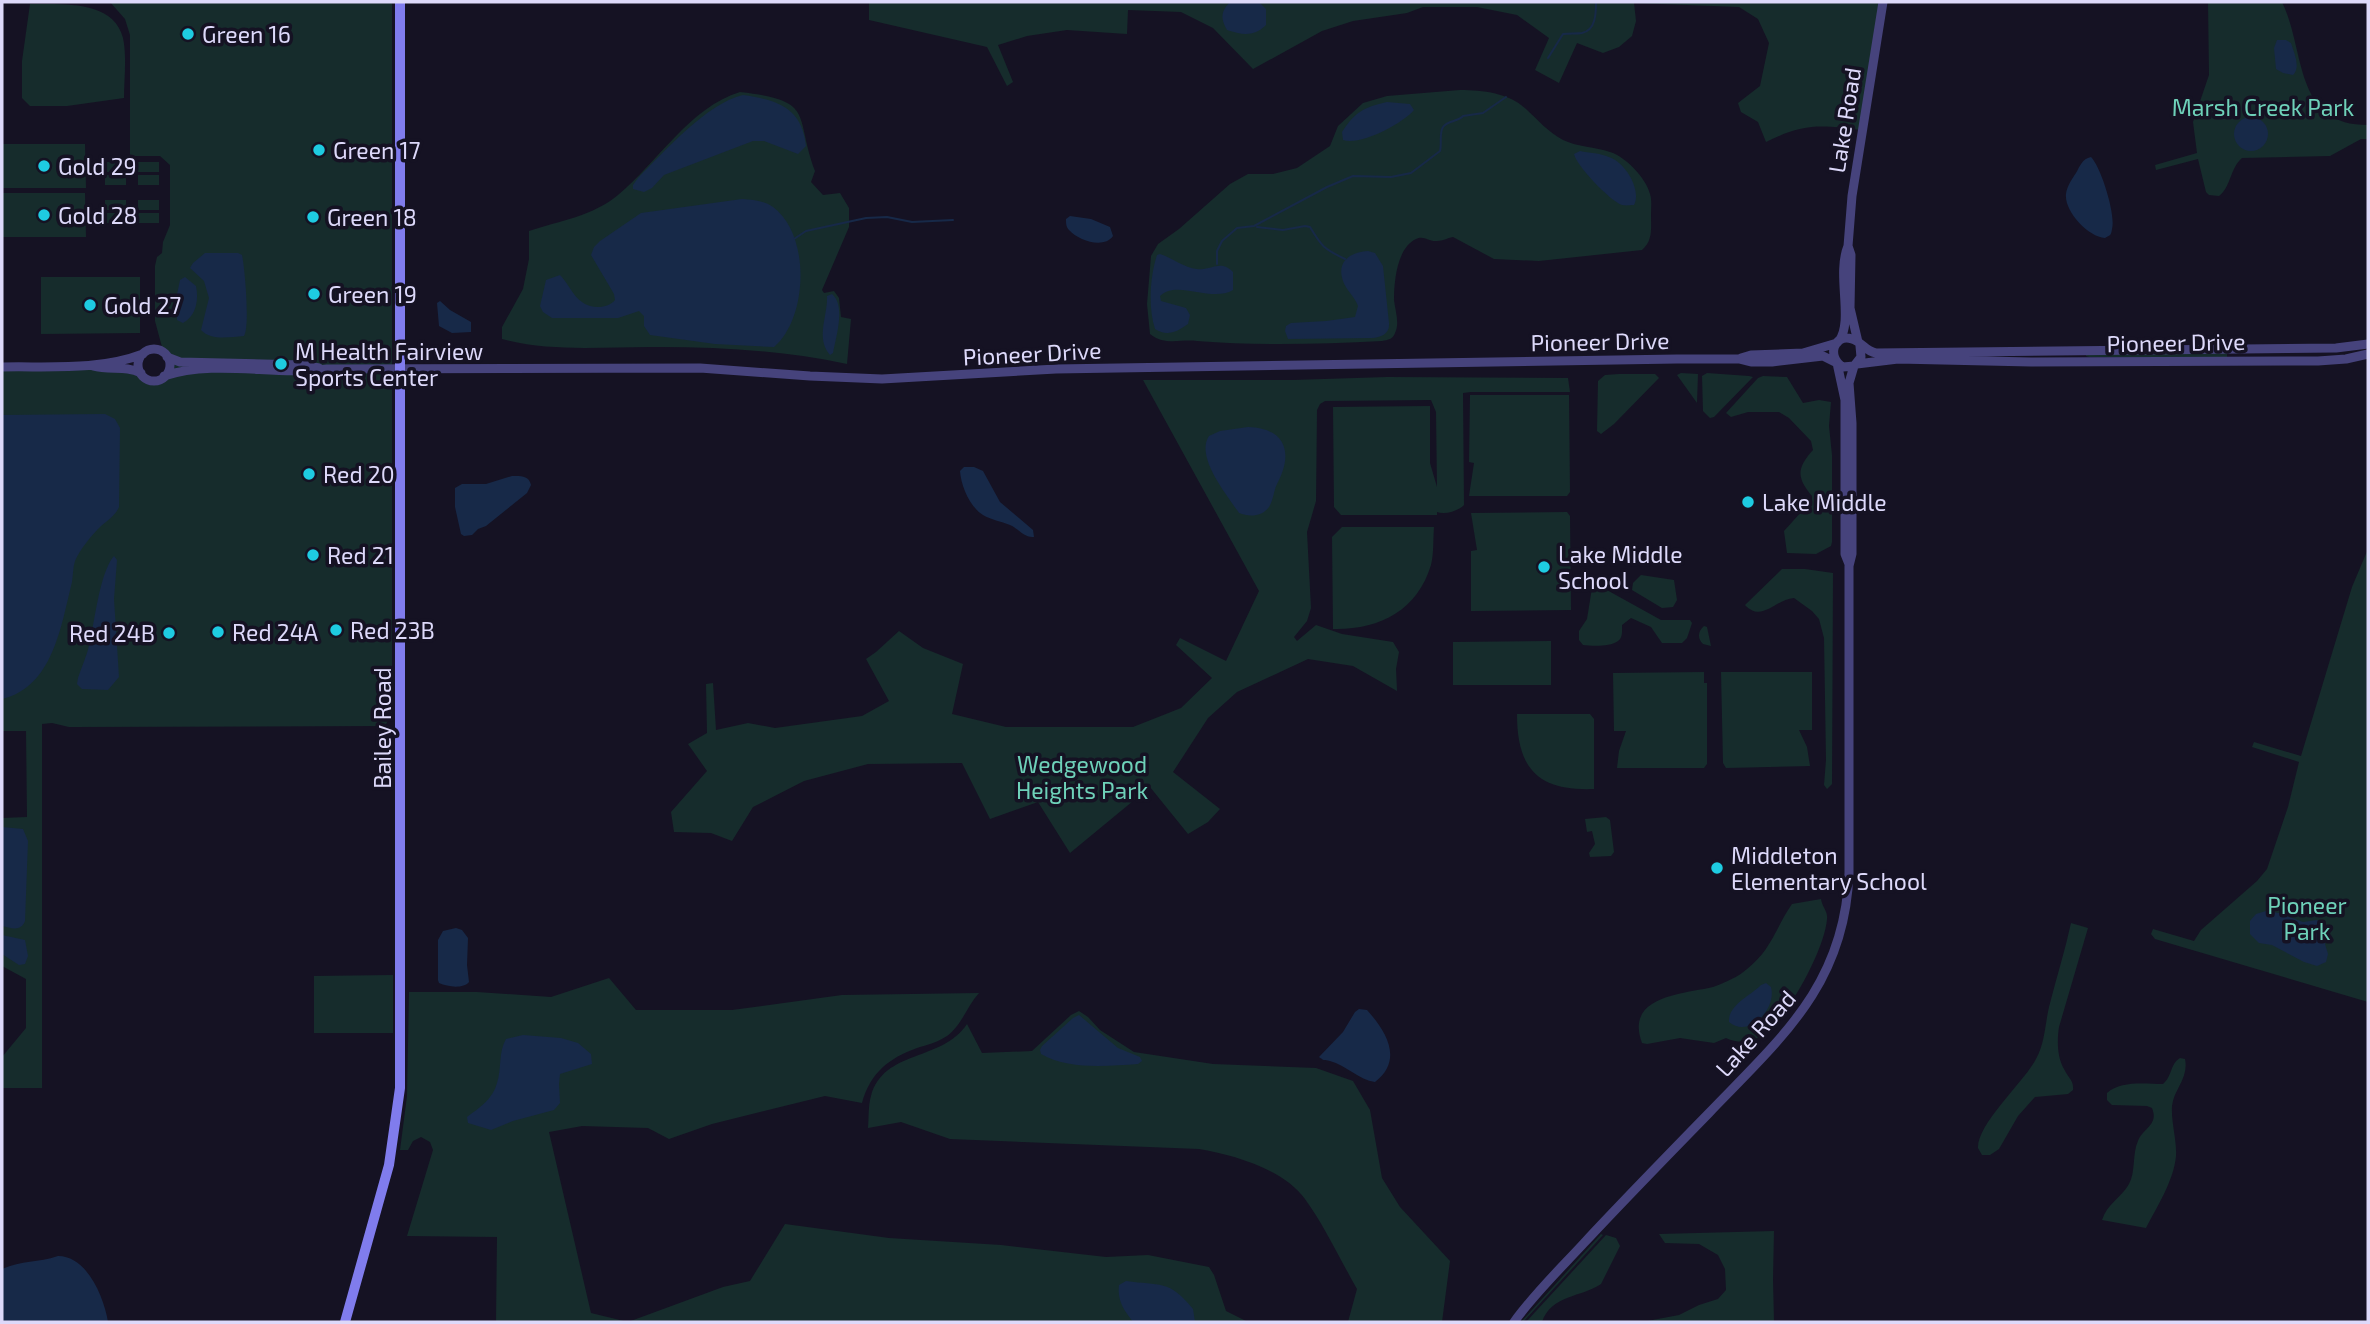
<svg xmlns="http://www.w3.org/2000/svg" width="2370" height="1324" font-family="'Exo 2',sans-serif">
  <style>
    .green { fill: #162c2c }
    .water { fill: #172948 }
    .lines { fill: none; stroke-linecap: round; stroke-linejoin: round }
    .stream { stroke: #172948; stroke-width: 2 }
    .tertiary { stroke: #46437c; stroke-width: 9 }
    .secondary { stroke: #807ced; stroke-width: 10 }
    .poi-dot { fill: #1ecbe1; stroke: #151223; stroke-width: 2.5 }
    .labels { text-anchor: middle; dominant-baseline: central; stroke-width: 7; stroke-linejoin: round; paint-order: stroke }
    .poi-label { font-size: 23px; fill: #ddd9fa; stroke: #151223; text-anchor: start }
    .park-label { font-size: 23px; fill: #6ed1b9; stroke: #151223 }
    .street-label { font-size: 23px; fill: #ddd9fa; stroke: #151223 }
  </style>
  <rect width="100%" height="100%" fill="#151223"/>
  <path class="green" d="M110 2H392V713L385 726 69 727 52 723 42 724V1088H2V1057L26 1028V979L2 966V818L27 817 26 731H2V367L92 365 142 375 154 381 166 375 169 369V360L162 347 155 321V266L157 257 162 253 163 242 170 225V165L160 156H130V35L125 19Z
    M869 2H1883L1861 130C1820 125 1804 123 1766 142L1758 122 1741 112 1738 103 1760 86 1769 43 1758 19 1739 7 1634 3 1636 21 1632 36 1619 47 1603 53 1577 43 1559 83 1535 70 1549 38 1517 15 1477 7H1423L1407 13 1353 21 1322 31 1253 69 1213 28 1181 12 1128 10 1127 34 1067 30 1027 36 998 45 1013 82 1007 86 987 47 869 20Z
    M2208 2H2282C2306 51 2293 125 2368 125V139H2361L2330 156 2242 158C2230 168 2231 187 2219 196L2209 195 2206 192 2198 159 2156 170 2155 165 2197 153 2193 122 2209 75Z
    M30 4C62 4 114 0 123 38 127 57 124 79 124 98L67 106H30L22 98V61Z
    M1460 90C1483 90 1509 93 1526 109 1538 120 1548 132 1563 140 1578 147 1595 147 1610 152 1626 157 1646 178 1650 194 1652 200 1651 208 1651 215 1651 228 1653 241 1642 250L1539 261 1494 259 1453 237C1447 238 1443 241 1437 241 1429 242 1424 235 1416 239 1397 248 1394 281 1394 300 1395 310 1400 323 1395 333 1393 339 1388 340 1382 341 1320 344 1259 346 1197 341 1180 339 1165 346 1150 334L1147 304 1151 256 1158 244 1179 229 1230 184 1248 174H1273L1297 168 1330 146 1338 126 1363 103 1387 96Z
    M740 92C816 101 794 113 815 171L811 182 823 195 840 193 849 208V227L822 290 824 293 834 291 839 298 841 317 851 319 847 364C786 351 723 347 661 347 609 346 553 353 502 339V327L523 289 529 259V231C559 221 593 216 618 195 657 163 690 107 740 92Z
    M2 144H85L86 188H2Z
    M105 162H126V172H105Z
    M138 162H159V172H138Z
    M105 175H126V185H105Z
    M138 175H159V185H138Z
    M2 193H85L86 237H2Z
    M105 200H126V210H105Z
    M138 200H159V210H138Z
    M105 213H126V223H105Z
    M138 213H159V223H138Z
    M41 277H140V333L41 334Z
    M2086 353H2227V357H2089L2086 356Z
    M1681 373 1698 374 1697 403 1677 375Z
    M1707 373 1749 376 1753 377 1714 417 1710 418 1703 411 1702 376Z
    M1619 374H1655L1659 378 1614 424 1601 434 1597 431 1598 381 1605 375Z
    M1763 376 1787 377 1803 403 1819 400 1831 402 1829 426 1832 455V542L1831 546 1816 554 1787 553 1784 531 1812 500V496C1796 477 1797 468 1813 450L1811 441 1789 418 1779 412H1748L1731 417 1726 413 1758 378Z
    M1387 377 1568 378 1570 392H1471L1463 393 1464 505C1458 511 1445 515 1437 512V515H1341L1334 507 1333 407 1430 406V463L1437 487 1436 412 1431 400 1325 401 1320 404 1317 410 1316 501 1307 532 1311 608 1307 621 1294 637 1297 641 1316 625 1342 634 1393 642 1399 652 1396 669 1397 691 1353 666 1308 659 1237 692 1208 718 1173 772 1220 809 1208 822 1188 834 1150 787 1070 853 1038 802 990 819 962 763 868 764 804 781 753 807 732 841 711 833 674 832 671 812 707 771 688 744 707 733 706 684 713 683 716 730 748 723 775 728 862 716 889 701 866 659 876 652 899 631 923 648 963 664 952 714 1006 727H1133L1181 708 1212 678 1176 645 1180 638 1226 661 1259 591 1143 380H1293Z
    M1470 395H1569L1570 492 1567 496H1469L1474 463 1469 462Z
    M1567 512 1570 516 1571 610 1471 611V551L1477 550 1471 513Z
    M1342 527H1434C1433 539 1434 553 1431 565 1417 611 1379 630 1333 629L1332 537Z
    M2368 549V1002L2155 939 2151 934 2153 929 2194 941 2201 930 2257 881 2267 869 2288 807 2299 762 2252 747 2254 742 2301 756 2352 587Z
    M1782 569H1805L1833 573 1832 784 1827 789 1824 785 1826 760 1824 638 1819 619 1812 611 1794 598C1774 600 1762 623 1745 605Z
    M1641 575 1674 580 1677 600 1673 607 1662 608 1632 590 1633 583Z
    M1596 584 1661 620H1690L1692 623 1687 638 1682 643H1662L1651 627 1631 618 1622 625C1622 630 1623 638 1618 641 1610 647 1592 646 1583 645L1579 640V631L1587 619 1592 588Z
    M1704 626 1707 627 1711 646 1703 644C1697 638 1698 631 1704 626Z
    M1551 641V685H1453V642Z
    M1704 672V683H1707V764L1704 768H1617L1619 751 1626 731H1614L1613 673Z
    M1721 672H1812V730H1799L1807 747 1810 766 1726 768 1723 763Z
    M1517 714H1590L1594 719V789C1539 791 1517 770 1517 714Z
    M1606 817 1610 820 1614 852 1611 856 1590 857 1589 853 1595 844 1592 831 1587 832 1585 819Z
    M1821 899C1822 907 1828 911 1827 919 1825 949 1785 1025 1757 1038 1746 1043 1737 1043 1726 1038L1714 1043 1680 1038 1647 1044 1642 1043C1624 995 1685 994 1713 987 1722 984 1735 978 1742 973 1772 951 1774 930 1792 904Z
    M2071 923 2088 928 2059 1027C2057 1040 2057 1057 2064 1069 2068 1078 2074 1080 2073 1090L2068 1094 2035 1097 2018 1116 1999 1149 1990 1155H1982L1978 1148C1977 1124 2024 1082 2036 1059 2045 1043 2045 1024 2049 1007 2056 979 2065 951 2071 923Z
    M393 975V1033H314V976Z
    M609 978 636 1010H732L842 995 979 993C967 1006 962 1025 947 1036 938 1042 927 1045 917 1048 889 1058 870 1073 862 1103L825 1096 712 1124 669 1139 648 1128 582 1126 549 1132 591 1313 628 1322 723 1287 750 1281 785 1224 889 1238 1001 1245 1106 1257 1148 1255 1209 1267 1214 1275 1226 1311 1248 1322H1257H496L497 1237 407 1236 433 1150 430 1142 421 1137 413 1141 408 1150H400L407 1096 409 992H477L551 997Z
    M1079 1011 1088 1017 1100 1030 1134 1052 1213 1064 1316 1068 1353 1081 1370 1110 1382 1178 1400 1207 1450 1261 1442 1322H1348L1357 1289C1341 1261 1324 1225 1305 1199 1283 1169 1234 1155 1199 1149L950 1139 901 1122 868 1128C869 1118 868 1106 871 1096 884 1049 942 1062 967 1024L982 1053 1032 1051 1071 1015Z
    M2180 1058 2185 1059C2189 1078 2174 1089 2172 1106 2171 1123 2177 1140 2176 1156 2174 1180 2157 1207 2146 1228L2102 1220C2107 1204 2121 1198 2129 1184 2136 1171 2132 1154 2138 1141 2143 1128 2159 1125 2152 1108L2147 1106 2112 1105 2107 1100V1093C2121 1080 2146 1084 2163 1084 2172 1077 2170 1064 2180 1058Z
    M1774 1231 1773 1279 1774 1322H1642L1679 1315 1699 1305 1718 1299 1726 1290 1725 1269 1718 1255 1699 1244 1665 1243 1659 1234Z
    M1601 1234 1603 1235 1524 1321 1526 1322 1606 1235 1616 1238 1620 1246 1601 1284C1582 1297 1551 1295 1542 1322H1521Z"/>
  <path class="water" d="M1230 2H1259L1266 9V25C1254 37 1242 35 1227 30 1220 18 1221 11 1230 2Z
    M2277 40H2286L2291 43C2294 53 2301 67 2293 75L2283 73 2276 69 2274 48Z
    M743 95C777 100 802 107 806 146L798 154 764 141H753L664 175 652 188 644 192 633 189V185L638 178C664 152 707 103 743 95Z
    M1387 102 1410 104 1414 110C1402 124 1360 146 1343 140L1342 132C1355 112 1364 107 1387 102Z
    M2234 134a17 17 0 1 1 34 0a17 17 0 1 1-34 0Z
    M1580 151C1589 153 1600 153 1609 157 1625 162 1642 190 1634 205 1629 205 1627 206 1622 205 1610 201 1576 165 1574 154Z
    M2091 157C2101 167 2116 215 2112 229 2111 236 2110 235 2105 238 2088 237 2064 211 2066 194 2067 186 2072 179 2076 173 2080 166 2082 159 2091 157Z
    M742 199C753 200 763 200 773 207 811 235 808 318 774 347L715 344 650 335 644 326V316L639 311 618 318H552L543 312 540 306 546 280 560 275C568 283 573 296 582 302 591 309 608 309 615 300L614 294 591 255 594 247 600 241 641 213Z
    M1070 216 1091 219 1110 227 1113 236C1104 249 1079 241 1069 230 1066 227 1066 223 1066 219Z
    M1368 251 1375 253 1383 266 1389 323C1390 334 1381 337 1372 338L1288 339 1285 331 1286 326 1291 323 1326 321 1355 317 1358 306C1355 297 1346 290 1343 281 1336 261 1351 252 1368 251Z
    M205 253H238L242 255C245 269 250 327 244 336 230 337 211 341 201 330L209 298 204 281 190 268 193 263Z
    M1160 254C1173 258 1184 268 1197 269 1212 271 1220 259 1233 272V290C1211 303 1177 279 1160 296L1161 301 1186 308 1190 315 1188 324C1177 332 1167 337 1155 329 1148 308 1150 276 1157 255Z
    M185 277 196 286C199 300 196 316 183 323L177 320 176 299 180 280Z
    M832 294C846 306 836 336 833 353L830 355C815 338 828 316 827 296Z
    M440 301 450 310 471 322V332L452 333 439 326 437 303Z
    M105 414 115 419 120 428 119 507C115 516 108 520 101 526 92 535 80 549 75 561 73 567 73 575 72 582 61 626 53 687 2 699V415Z
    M1248 427C1284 428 1294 451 1278 482 1274 489 1274 496 1271 503 1266 516 1251 518 1239 513 1227 495 1195 457 1209 436L1220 431Z
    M964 467H974L983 471 1000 502 1033 530 1034 537C1024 538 1019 529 1010 525 1001 521 991 520 983 515 970 507 961 486 960 471Z
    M512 476C520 476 529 475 531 485L527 493 486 526 478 529 472 535 464 536 461 534 455 507V488L462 484H486Z
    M114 556 117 560 114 599 119 677 108 690 82 689 77 684 78 678C82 666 88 653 90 641 95 619 100 572 114 556Z
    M2 827 23 829 28 841 25 921C21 932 11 928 2 926Z
    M2266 911 2279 913 2303 922 2317 920 2329 932 2325 944 2328 954 2326 962 2317 966 2304 962 2272 945 2259 943 2250 934V921L2256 914Z
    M456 928 462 930 468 938 467 965 469 982C463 989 448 987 439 983L438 980V940L443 931Z
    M2 935 25 940 28 956 25 964 19 965 2 954Z
    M1766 983 1771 987C1777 1009 1749 1039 1729 1022 1728 1005 1750 996 1761 985Z
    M1359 1009 1367 1010C1386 1031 1404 1060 1375 1082 1359 1080 1346 1065 1330 1061 1319 1058 1328 1063 1319 1057L1343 1032 1355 1012Z
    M1079 1015 1118 1048 1140 1057 1142 1061 1138 1064C1107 1066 1069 1070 1041 1054L1040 1050 1042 1046 1073 1018Z
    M523 1035 561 1038 578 1043 591 1054 592 1064 560 1074 559 1084 560 1103 554 1110 513 1121 491 1130 468 1123 467 1117C479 1108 493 1099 497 1083 502 1068 498 1053 506 1039Z
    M58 1256C87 1256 104 1297 108 1322H2V1269C22 1260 38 1263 58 1256Z
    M1126 1281C1160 1286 1169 1279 1193 1309L1195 1322H1133C1124 1310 1117 1301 1119 1285Z"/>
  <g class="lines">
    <path class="stream" d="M1548 58 1563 34C1569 33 1576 34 1582 33 1596 30 1596 13 1596 2
      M1257 227 1283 230 1305 226 1310 227C1322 247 1324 249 1345 259
      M794 239 806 231 866 218 887 217 912 222 953 220
      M1217 264V251L1222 241 1237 228 1254 226 1327 187 1353 176 1391 177 1411 173 1440 151C1442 144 1439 133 1443 127 1448 120 1458 122 1463 116L1483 113 1506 97"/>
    <path class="tertiary" d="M1839 341C1854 320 1836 275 1848 246
      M1858 342 1850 308 1851 255 1848 246 1852 196 1883 2
      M1860 346 1861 357 1854 366 1843 367C1826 357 1834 333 1852 339 1862 342 1865 351 1876 353L2336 348 2368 344
      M138 365a16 16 0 1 1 32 0a16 16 0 1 1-32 0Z
      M167 357 180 362 303 365 319 368
      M1741 358 1751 355 1803 353 1837 343
      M1837 363 1845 400V554L1849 564
      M1857 364 1898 359 2031 362 2318 361 2346 359 2368 354
      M93 366C110 371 125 365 141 373
      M2 367C48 366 99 371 143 354
      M164 376C217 359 273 376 327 369L700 368 810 376 882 379 1056 369 1677 359H1739L1751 362H1772L1823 356 1837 363
      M1514 1322C1534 1294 1560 1269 1584 1243 1625 1199 1667 1156 1709 1113 1781 1038 1845 985 1849 873V566L1852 554V423L1849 383 1854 366"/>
    <path class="secondary" d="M345 1322 389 1165 400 1088V2"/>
  </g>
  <g class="poi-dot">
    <circle cx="188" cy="34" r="7"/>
    <circle cx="319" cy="150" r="7"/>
    <circle cx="44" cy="166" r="7"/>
    <circle cx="44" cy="215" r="7"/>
    <circle cx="313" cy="217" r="7"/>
    <circle cx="314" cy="294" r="7"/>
    <circle cx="90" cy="305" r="7"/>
    <circle cx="281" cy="364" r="7"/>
    <circle cx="309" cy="474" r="7"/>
    <circle cx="1748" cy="502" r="7"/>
    <circle cx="313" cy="555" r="7"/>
    <circle cx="1544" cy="567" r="7"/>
    <circle cx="336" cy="630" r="7"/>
    <circle cx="218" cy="632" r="7"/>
    <circle cx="169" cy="633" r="7"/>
    <circle cx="1717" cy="868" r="7"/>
  </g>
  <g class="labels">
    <g class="poi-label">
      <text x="202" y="34">Green 16</text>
      <text x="333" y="150">Green 17</text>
      <text x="58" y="166">Gold 29</text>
      <text x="58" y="215">Gold 28</text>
      <text x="327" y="217">Green 18</text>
      <text x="328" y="294">Green 19</text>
      <text x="104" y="305">Gold 27</text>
      <text x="295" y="351">M Health Fairview<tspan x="295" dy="26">Sports Center</tspan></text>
      <text x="323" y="474">Red 20</text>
      <text x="1762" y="502">Lake Middle</text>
      <text x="1558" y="554">Lake Middle<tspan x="1558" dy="26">School</tspan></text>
      <text x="327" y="555">Red 21</text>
      <text x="350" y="630">Red 23B</text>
      <text x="232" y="632">Red 24A</text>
      <text x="155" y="633" text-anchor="end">Red 24B</text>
      <text x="1731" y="855">Middleton<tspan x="1731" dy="26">Elementary School</tspan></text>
    </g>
    <g class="park-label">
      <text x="2263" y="107">Marsh Creek Park</text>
      <text x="1082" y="764">Wedgewood<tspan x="1082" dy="26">Heights Park</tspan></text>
      <text x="2307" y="905">Pioneer<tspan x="2307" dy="26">Park</tspan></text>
    </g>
    <g class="street-label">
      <text transform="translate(1844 120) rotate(-81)">Lake Road</text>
      <text transform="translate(1600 341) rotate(-1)">Pioneer Drive</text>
      <text transform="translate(2176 342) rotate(-1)">Pioneer Drive</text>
      <text transform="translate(1032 353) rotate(-3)">Pioneer Drive</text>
      <text transform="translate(382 728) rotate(-90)">Bailey Road</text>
      <text transform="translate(1755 1033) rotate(-48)">Lake Road</text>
    </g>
  </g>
  <rect width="2370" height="1324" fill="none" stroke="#ddd9fa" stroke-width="7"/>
</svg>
